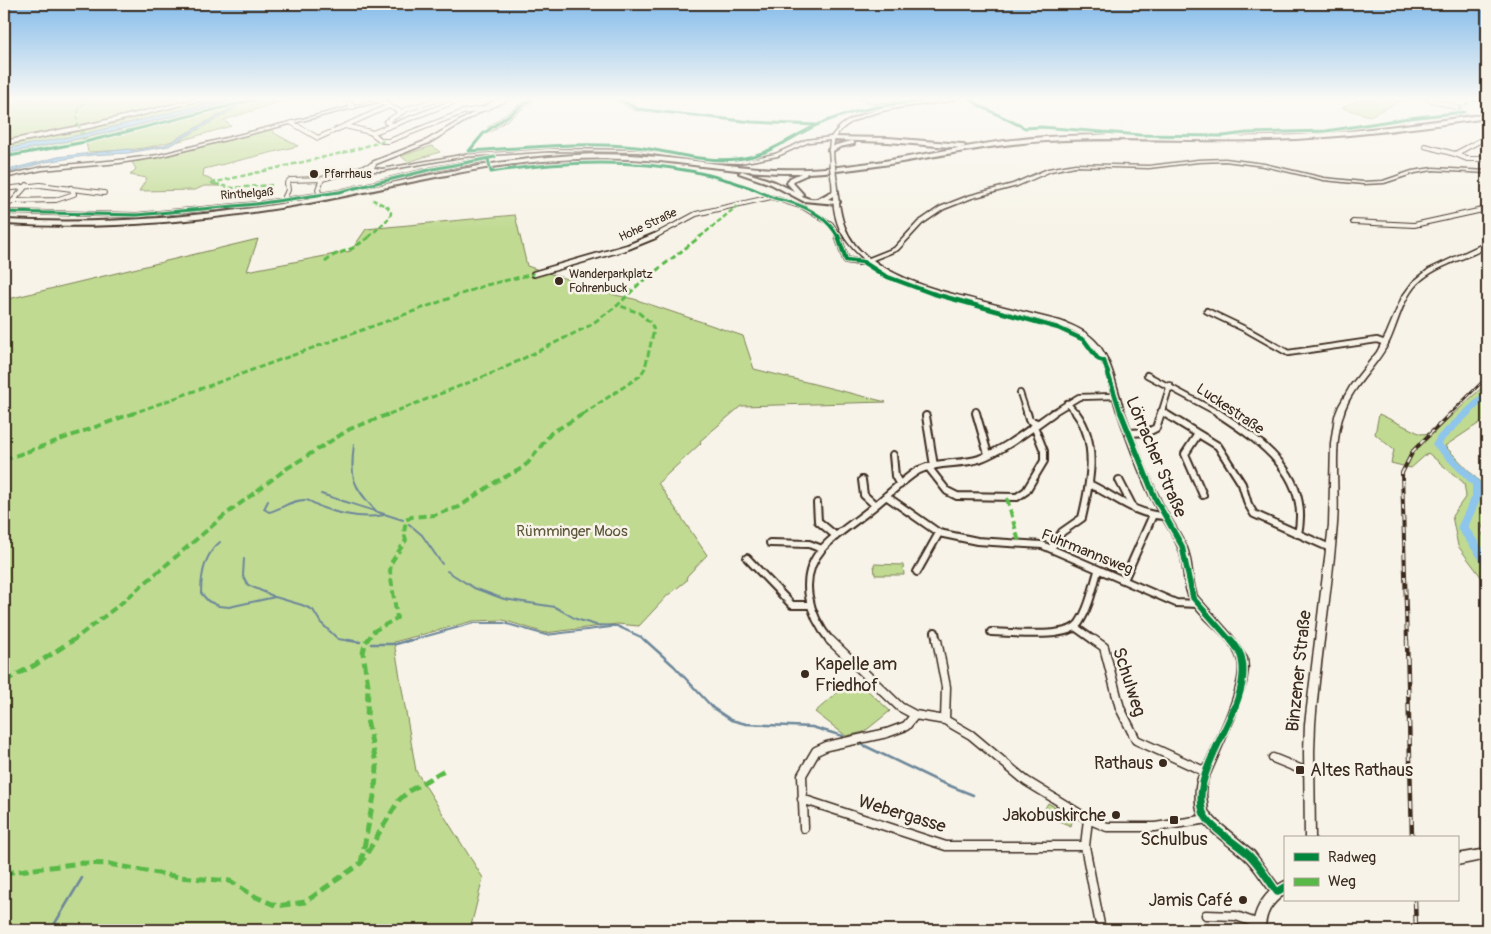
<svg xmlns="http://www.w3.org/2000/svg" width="1491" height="934" font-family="Pangolin,sans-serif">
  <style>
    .green { fill: #c0da92; stroke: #7e8258 }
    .water { fill: #8ec5ec; stroke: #6d879a }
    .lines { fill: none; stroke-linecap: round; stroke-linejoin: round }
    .stream-far1 { stroke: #6d879a; stroke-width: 2 }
    .stream { stroke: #6d879a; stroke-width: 2.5 }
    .river { fill: #8ec5ec; fill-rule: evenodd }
    .street-tunnel { stroke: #d1cbc0; stroke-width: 4; stroke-dasharray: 4 2; stroke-linecap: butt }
    .street-far3-casing { stroke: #3b2a1e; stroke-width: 6 }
    .street-far2-casing { stroke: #3b2a1e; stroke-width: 8 }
    .street-far1-casing { stroke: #3b2a1e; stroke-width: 10 }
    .street-casing { stroke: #3b2a1e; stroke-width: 11 }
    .secondary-casing { stroke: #3b2a1e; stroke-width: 3 }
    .primary-casing { stroke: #3b2a1e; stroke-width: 3 }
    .highway-casing { stroke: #3b2a1e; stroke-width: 4 }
    .street-far3 { stroke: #f7f3e8; stroke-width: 4 }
    .street-far2 { stroke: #f7f3e8; stroke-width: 4.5 }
    .street-far1 { stroke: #f7f3e8; stroke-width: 6 }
    .street { stroke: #f7f3e8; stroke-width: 8 }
    .secondary { fill: #f7f3e8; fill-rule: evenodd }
    .primary { fill: #f7f3e8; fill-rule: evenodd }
    .highway { fill: #f7f3e8; fill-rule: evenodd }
    .rail-far2-casing { stroke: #3b2a1e; stroke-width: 2.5 }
    .rail-far1-casing { stroke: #3b2a1e; stroke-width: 4 }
    .rail-casing { stroke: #3b2a1e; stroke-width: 4.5 }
    .rail-far2 { stroke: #f7f3e8; stroke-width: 1; stroke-dasharray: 4; stroke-linecap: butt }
    .rail-far1 { stroke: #f7f3e8; stroke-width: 2; stroke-dasharray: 6; stroke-linecap: butt }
    .rail { stroke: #f7f3e8; stroke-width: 2.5; stroke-dasharray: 8; stroke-linecap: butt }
    .secondary-bridge-casing { stroke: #3b2a1e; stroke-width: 8; stroke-linecap: butt }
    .secondary-bridge { stroke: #f7f3e8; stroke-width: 5 }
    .quiet-far3 { stroke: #58b947; stroke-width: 2.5; stroke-dasharray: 5 2.5; stroke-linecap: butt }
    .quiet-far2 { stroke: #58b947; stroke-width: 3; stroke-dasharray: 6 3; stroke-linecap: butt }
    .quiet-far1 { stroke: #58b947; stroke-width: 4; stroke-dasharray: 8 4; stroke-linecap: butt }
    .quiet { stroke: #58b947; stroke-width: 5; stroke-dasharray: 10 5; stroke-linecap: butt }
    .cycleway-far3-casing { stroke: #f7f3e8; stroke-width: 5 }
    .cycleway-far2-casing { stroke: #f7f3e8; stroke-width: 7 }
    .cycleway-far1-casing { stroke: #f7f3e8; stroke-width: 9 }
    .cycleway-casing { stroke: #f7f3e8; stroke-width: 10 }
    .cycleway-far3 { stroke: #00873e; stroke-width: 3 }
    .cycleway-far2 { stroke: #00873e; stroke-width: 4.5 }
    .cycleway-far1 { stroke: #00873e; stroke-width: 5.5 }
    .cycleway { stroke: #00873e; stroke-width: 7 }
    .poi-dot { fill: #3b2a1e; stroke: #f7f3e8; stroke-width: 2 }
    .labels { text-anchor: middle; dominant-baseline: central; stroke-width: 5; stroke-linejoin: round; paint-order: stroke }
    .far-poi-label { font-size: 12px; fill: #3b2a1e; stroke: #f7f3e8; text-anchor: start }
    .far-street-label { font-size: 12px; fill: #3b2a1e; stroke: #f7f3e8 }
    .street-label { font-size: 15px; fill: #3b2a1e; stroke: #f7f3e8 }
    .park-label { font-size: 15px; fill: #5c563b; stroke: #f7f3e8 }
    .near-street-label { font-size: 18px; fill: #3b2a1e; stroke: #f7f3e8 }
    .near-poi-label { font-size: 18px; fill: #3b2a1e; stroke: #f7f3e8; text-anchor: end }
  </style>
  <rect width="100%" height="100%" fill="#f7f3e8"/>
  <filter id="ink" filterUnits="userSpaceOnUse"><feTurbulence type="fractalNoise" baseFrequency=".02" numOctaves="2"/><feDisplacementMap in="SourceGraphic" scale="10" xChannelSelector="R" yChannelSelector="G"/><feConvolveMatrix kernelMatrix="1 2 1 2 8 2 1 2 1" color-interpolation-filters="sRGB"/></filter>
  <g filter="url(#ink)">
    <path class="green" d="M4 99H195L80 127 4 141Z
      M206 99H226L84 134 83 129Z
      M242 99H248L172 141C144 151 117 150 88 152L85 138Z
      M251 99H289L224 120 231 126 176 142Z
      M1359 99H1404L1370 116 1342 108Z
      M79 129 83 142 4 156V144Z
      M273 129 274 133 298 146 204 169 203 176 213 181 212 184 220 186H204L195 190 139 191 147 178 130 175 136 169 132 162 158 158Z
      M432 146 440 152 408 162 401 156Z
      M515 215 527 266 615 295 634 299 743 336 754 369 886 402 741 406 700 441 701 443 658 483 707 555 687 576 686 581 667 596 639 626 617 624 545 633 503 620 473 621 394 642 416 771 483 878 470 930H4V300L258 239 247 271 351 251 366 229Z
      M1487 383V418L1445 446 1483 485C1491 500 1487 516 1481 531L1487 542V582H1485L1458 546 1452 516 1466 496 1464 483 1428 453 1411 468 1391 463 1394 450 1375 434 1379 414 1421 434 1433 433Z
      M874 564 903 565 904 575H875Z
      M854 678 890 711 864 732 846 736 815 712Z
      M1048 803 1073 817 1071 826 1042 814Z"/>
    <path class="water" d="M227 99H242L106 133 4 154V149L84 134Z
      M248 99H251L169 146 128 153 92 155 45 162 4 174V171L58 157 92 153 130 149 131 151 162 146 170 143Z"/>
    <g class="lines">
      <path class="stream-far1" d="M354 444C350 479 352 485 376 511
        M321 494 403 520
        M268 501 264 509 269 512C281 509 293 499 306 500 312 501 317 506 323 508 343 515 364 519 384 515
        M409 524 422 535 442 564
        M220 542C205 554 201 574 201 593L208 601 219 606 229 607 275 597 302 605 313 610 321 623 338 639 357 642
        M244 559 243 576 248 585 273 596
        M447 571 474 588 504 599 555 607 576 619 596 625 617 626 641 637 646 642
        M405 642 474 623H504L546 635 611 627"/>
      <path class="stream" d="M348 640 360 642
        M645 640 674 666 713 708 731 720 746 724 812 727 843 736
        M371 644H396L410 640
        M859 743 938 781 973 795
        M51 930 82 878"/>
      <path class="river" d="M1487 391V399L1445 439 1442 444 1482 484V496L1468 527 1487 554V566L1483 565 1457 528 1472 496V485L1432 445 1438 435 1484 392Z"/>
      <path class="street-tunnel" d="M1471 116 1485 122"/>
      <defs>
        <path id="street-far3" d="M345 99 353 107
          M619 99 637 109
          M1429 99 1458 108
          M379 101 401 112
          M491 106 506 99
          M877 106 935 99
          M1485 122 1487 123
          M292 123 318 138 389 106
          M393 125 386 122 407 109 440 99
          M345 126 370 132 382 141H389L463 112 488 108
          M490 129 531 99
          M372 133 461 99
          M1487 137 1455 154 1467 159H1487
          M1425 146 1455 154
          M4 189 40 185 104 193
          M319 193 318 189 322 179
          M13 201 56 200 74 194 71 188
          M283 201 288 190 287 183 290 180 322 179 372 165
          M4 207 13 201 27 185
          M4 212 137 215 256 204 339 192 433 169 488 159
          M1353 222 1414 225 1487 209
          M653 237 696 214 771 197 803 207 831 224 839 237"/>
        <path id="street-far2" d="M838 236 846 260 859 262 868 260
          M534 274 628 247 655 236
          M1207 311 1249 331 1288 353 1377 340 1385 343
          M1147 375 1220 414
          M1020 393 1027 414
          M1067 403 1077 414
          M976 411 977 414
          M1161 411 1166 414
          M1051 414 1079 397 1115 396
          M1161 414 1170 385"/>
        <path id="street-far1" d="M976 413 988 454
          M1027 413 1029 420 1037 423
          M1164 413 1218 446 1242 484 1248 504 1254 514 1330 548
          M1218 413C1261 441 1311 476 1298 534
          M926 416 934 466
          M1129 433 1148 432 1156 428 1161 413
          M1198 434 1185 454 1203 495
          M893 455 895 476 900 485
          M929 468 947 491 957 496 1017 497 1026 491 1044 461V451L1034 426
          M862 480 864 495 875 505
          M1119 480 1134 509
          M1089 484C1115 496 1135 515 1164 516
          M886 496 939 533 977 541 1042 545 1176 603 1198 604
          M817 503 818 521 836 536
          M770 543 809 544 822 549
          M1051 548 1062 532 1082 518C1090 484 1099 443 1076 413
          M747 558 792 605H810
          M917 572 939 533
          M1124 580 1152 517
          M1075 627 1096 642
          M935 632 937 642
          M991 632C1011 632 1067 640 1079 623 1089 608 1093 588 1098 571
          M831 642C809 615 797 578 822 549 835 534 857 521 872 508 884 499 907 476 919 470 938 461 960 465 979 459 1006 449 1030 429 1053 413"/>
        <path id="street" d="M830 640 900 707 915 715 945 720 971 735 1026 781 1088 819 1107 827H1155L1208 819
          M937 640 946 687 945 720
          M1094 640 1104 647 1120 708 1136 740 1206 772
          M1273 758 1310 773
          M802 799 946 846H1085
          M1088 819 1085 846 1101 930
          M804 828 802 775 816 751 827 746 887 733 906 726 915 715
          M1206 915 1236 916 1259 924"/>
        <path id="secondary" d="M382 99H389L158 157 119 163 42 170 4 178V176L42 167 119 160 158 155Z
          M497 99H502L429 143 376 164 374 168 382 169 461 155 549 149 638 150 709 160 740 161 775 154 806 140 831 137C834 133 838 128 842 125 866 107 926 99 956 99 947 103 936 103 926 104 901 107 850 113 836 136 832 144 833 155 834 163L832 164 830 163 829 150 830 140 809 142 778 156 740 163 709 162 638 152 549 151 461 157 382 171H372L369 168 372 162 425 141Z
          M1225 159 1264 164 1324 178 1363 182 1383 181 1412 171 1433 168 1487 171V173L1433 170 1415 173 1384 183 1363 184 1324 180 1264 166 1225 161 1198 162 1149 168 1075 166 1051 171 1017 186 972 198 944 209 922 224 898 250 873 260C904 283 944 292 981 301 1007 308 1033 314 1060 321 1075 326 1088 332 1098 344 1114 364 1117 393 1126 416 1136 443 1146 471 1159 497 1167 515 1179 530 1187 548 1193 563 1191 580 1197 596L1235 639 1247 658 1248 669 1246 683 1234 719 1207 781 1206 795 1208 811 1218 822 1254 852 1278 885 1285 881V894C1271 904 1265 914 1265 930H1253C1253 915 1259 902 1270 891 1262 881 1254 867 1244 858 1232 847 1204 829 1198 814 1195 805 1195 790 1197 781 1199 773 1205 764 1208 757 1219 734 1239 692 1239 668 1238 638 1197 620 1188 595 1182 580 1185 563 1178 547 1171 530 1159 515 1151 498 1138 471 1128 442 1118 414 1110 392 1108 365 1093 347 1084 334 1070 329 1055 324 1031 317 1006 311 982 305 934 293 870 280 843 235 833 220 833 198 832 180L834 179 836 180C840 212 841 237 869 258L894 248 918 222 940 207 968 196 1013 184 1048 169 1075 164 1149 166 1198 160Z
          M1487 242V246L1480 251C1459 261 1434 267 1417 284 1402 300 1398 323 1389 342 1376 368 1351 387 1343 415 1332 450 1340 489 1337 524 1332 591 1320 657 1315 724L1314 752 1315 838H1305L1304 752 1305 724 1329 525 1331 443 1335 416 1339 406 1351 385 1377 352 1386 335 1402 297 1413 282 1429 269Z
          M1487 849V859L1457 865V854Z"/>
        <path id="primary" d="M197 99H205L94 127 4 145V141L94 123Z"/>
        <path id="highway" d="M1487 114V118C1415 128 1342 138 1269 140 1195 142 1120 136 1046 141 965 146 887 170 807 173L806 175 795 180 793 183 803 194 802 196C821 206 824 190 838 191V193L828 199 839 201 840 202 837 204 803 201 771 184 739 173 742 171 775 182 794 191 787 183 790 178 801 173C753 174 707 166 660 161 614 157 569 158 523 163 451 171 380 190 309 203 208 221 106 230 4 224V220C107 225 209 217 310 199 394 184 476 162 561 156 594 153 626 154 659 157 708 162 758 171 808 169 888 166 966 142 1046 137 1121 132 1196 138 1271 136 1343 134 1415 124 1487 114Z
          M831 137 888 138 962 144 965 146 962 148 888 142 833 140 831 139Z
          M852 141 854 142V144L840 147 831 152 828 150 836 145Z"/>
      </defs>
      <use href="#street-far3" class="street-far3-casing"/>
      <use href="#street-far2" class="street-far2-casing"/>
      <use href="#street-far1" class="street-far1-casing"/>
      <use href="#street" class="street-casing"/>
      <use href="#secondary" class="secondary-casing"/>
      <use href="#primary" class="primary-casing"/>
      <use href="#highway" class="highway-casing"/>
      <use href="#street-far3" class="street-far3"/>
      <use href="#street-far2" class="street-far2"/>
      <use href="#street-far1" class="street-far1"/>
      <use href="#street" class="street"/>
      <use href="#secondary" class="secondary"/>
      <use href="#primary" class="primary"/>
      <use href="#highway" class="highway"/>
      <defs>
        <path id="rail-far2" d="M1450 414 1487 377"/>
        <path id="rail-far1" d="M1407 642 1402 473 1413 451 1451 413"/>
        <path id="rail" d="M1407 640 1412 838
          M1415 900 1416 930"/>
      </defs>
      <use href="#rail-far2" class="rail-far2-casing"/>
      <use href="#rail-far1" class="rail-far1-casing"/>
      <use href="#rail" class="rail-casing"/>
      <use href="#rail-far2" class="rail-far2"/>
      <use href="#rail-far1" class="rail-far1"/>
      <use href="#rail" class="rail"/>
      <defs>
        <path id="secondary-bridge" d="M832 163 834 180"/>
      </defs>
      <use href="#secondary-bridge" class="secondary-bridge-casing"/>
      <use href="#secondary-bridge" class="secondary-bridge"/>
      <path class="quiet-far3" d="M858 99 874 104
        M1458 108 1478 99
        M85 142C78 120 69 115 89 99
        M272 185 232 188 212 183 346 152 384 141
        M369 237 390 217 391 213 388 207 373 200
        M700 237 737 206"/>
      <path class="quiet-far2" d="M325 262 334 255 353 248 371 236
        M131 414 486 285 534 274
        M389 414 498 371 589 326 618 305 639 284 701 236
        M583 414 640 376 645 368 654 330 651 323 639 313 618 305"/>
      <path class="quiet-far1" d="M4 460 134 413
        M1007 498 1019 542
        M71 642 119 605 225 515 286 469 350 429 392 413
        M366 642 374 631 397 618 390 572 391 563 406 540 404 533 406 520 411 517 434 515 459 507 497 481 519 470 528 463 551 433 585 413"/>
      <path class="quiet" d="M4 681 35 665 73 640
        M361 863 374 796 377 768 367 719 368 685 363 653 366 640
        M4 873 81 863 109 864 179 877 230 881 256 897 277 906 305 902 361 863 399 800 409 791 446 769"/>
      <defs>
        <path id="cycleway-far3" d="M531 99 483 134 469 151C524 148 581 141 636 147 669 151 704 163 737 159 770 155 789 138 817 125 855 108 895 104 935 99
          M619 99 637 109 752 122 817 125
          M971 99 980 106 1025 128 1041 127 1140 135 1223 136 1246 133 1326 131 1409 118 1464 112
          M4 157 85 142 257 99
          M488 159 491 172C582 158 687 157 772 197 777 200 785 200 790 202 810 208 828 219 838 237
          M4 212 137 215 256 204 339 192 433 169 495 157"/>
        <path id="cycleway-far2" d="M838 236 846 260 863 262 885 276 931 293 1058 328 1084 340 1098 359 1104 361 1121 414"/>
        <path id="cycleway-far1" d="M1121 413 1155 498 1182 546 1193 598 1232 642"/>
        <path id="cycleway" d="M1231 640C1236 646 1241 653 1242 660 1252 708 1189 768 1203 812 1208 827 1238 844 1250 856 1260 866 1268 880 1277 892L1285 887"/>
      </defs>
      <use href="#cycleway-far3" class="cycleway-far3-casing"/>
      <use href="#cycleway-far2" class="cycleway-far2-casing"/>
      <use href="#cycleway-far1" class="cycleway-far1-casing"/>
      <use href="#cycleway" class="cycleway-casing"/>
      <use href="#cycleway-far3" class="cycleway-far3"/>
      <use href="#cycleway-far2" class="cycleway-far2"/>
      <use href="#cycleway-far1" class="cycleway-far1"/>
      <use href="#cycleway" class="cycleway"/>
    </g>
  </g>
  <linearGradient id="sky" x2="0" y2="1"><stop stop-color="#84bbea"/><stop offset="0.43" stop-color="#fbfaf5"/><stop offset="1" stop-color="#fbfaf5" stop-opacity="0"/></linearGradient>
  <rect width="1491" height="230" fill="url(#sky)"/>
  <g class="poi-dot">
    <circle cx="314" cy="174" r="5"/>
    <circle cx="559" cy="281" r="5"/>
    <circle cx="805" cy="674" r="5"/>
    <circle cx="1163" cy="763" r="5"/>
    <rect x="1295" y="765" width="10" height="10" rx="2.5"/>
    <circle cx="1116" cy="815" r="5"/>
    <rect x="1169" y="815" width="10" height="10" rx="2.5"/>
    <circle cx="1243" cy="900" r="5"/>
  </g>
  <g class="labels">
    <g class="far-poi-label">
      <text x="324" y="174">Pfarrhaus</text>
      <text x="569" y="274">Wanderparkplatz<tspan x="569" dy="14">Fohrenbuck</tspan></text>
    </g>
    <g class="far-street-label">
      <text transform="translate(247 194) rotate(-4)">Rinthelgaß</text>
      <text transform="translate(648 225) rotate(-25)">Hohe Straße</text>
    </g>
    <g class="street-label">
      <text transform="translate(1230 409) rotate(34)">Luckestraße</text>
      <text transform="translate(1087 552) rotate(22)">Fuhrmannsweg</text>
    </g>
    <g class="park-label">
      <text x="572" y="531">Rümminger Moos</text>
    </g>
    <g class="near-street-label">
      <text transform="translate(1156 457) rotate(67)">Lörracher Straße</text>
      <text transform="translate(1299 671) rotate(-84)">Binzener Straße</text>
      <text transform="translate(1129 682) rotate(72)">Schulweg</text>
      <text transform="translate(902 814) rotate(17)">Webergasse</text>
    </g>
    <g class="near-poi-label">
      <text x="815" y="664" text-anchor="start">Kapelle am<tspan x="815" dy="21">Friedhof</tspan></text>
      <text x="1153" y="763">Rathaus</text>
      <text x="1310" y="770" text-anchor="start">Altes Rathaus</text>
      <text x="1106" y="815">Jakobuskirche</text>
      <text x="1174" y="839" text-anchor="middle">Schulbus</text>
      <text x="1233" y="900">Jamis Café</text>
    </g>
  </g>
  <rect width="1491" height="934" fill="none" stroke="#f7f3e8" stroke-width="20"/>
  <rect x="10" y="10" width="1471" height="914" fill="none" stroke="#3b2a1e" stroke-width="2" filter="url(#ink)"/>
  <rect x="1284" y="836" width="175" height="65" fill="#f7f3e8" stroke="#aca397"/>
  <rect x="1294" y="853" width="25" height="8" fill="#00873e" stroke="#aca397"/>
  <text x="1328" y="862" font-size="15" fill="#3b2a1e">Radweg</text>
  <rect x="1294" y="878" width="25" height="8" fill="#58b947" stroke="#aca397"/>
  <text x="1328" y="886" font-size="15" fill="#3b2a1e">Weg</text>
</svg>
